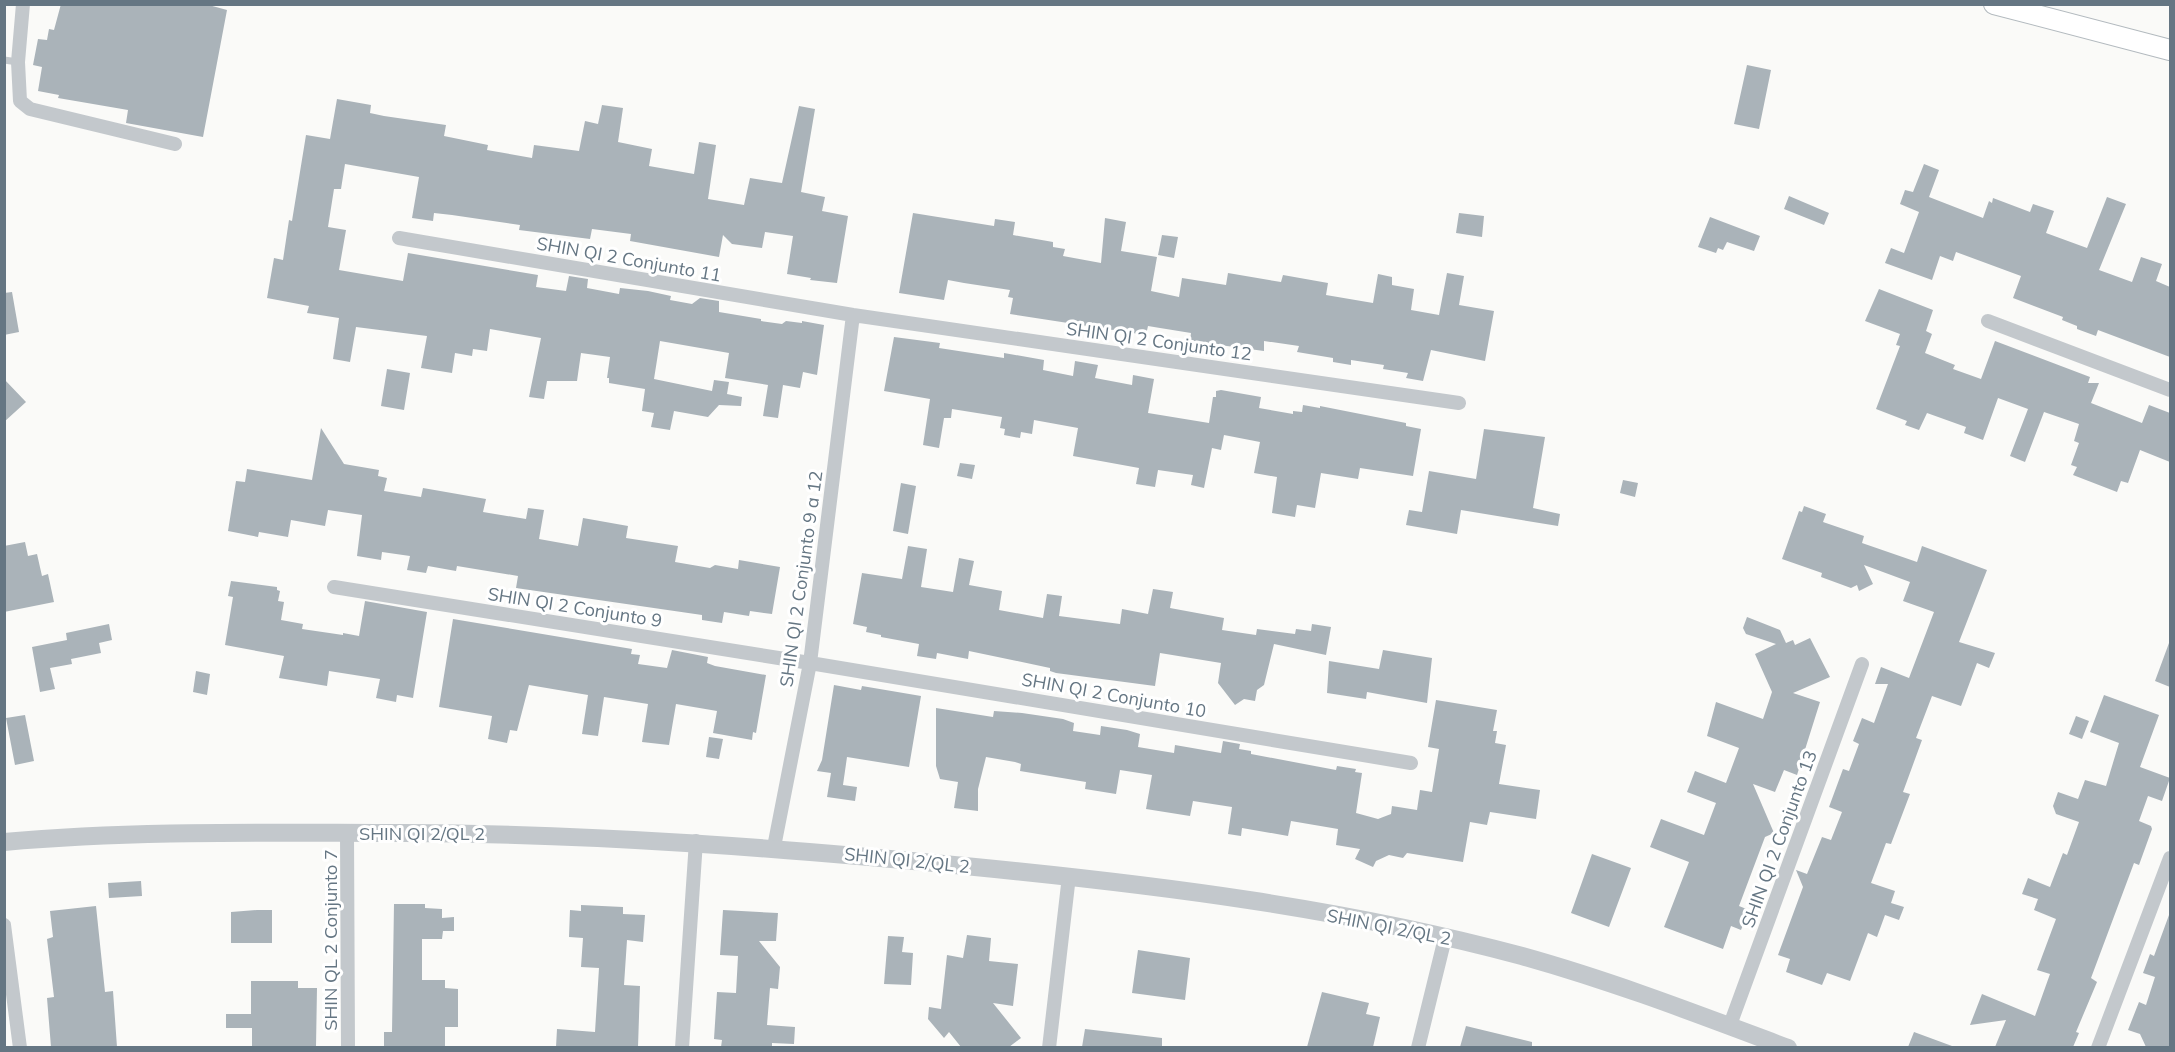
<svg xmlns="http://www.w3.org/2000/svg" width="2175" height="1052" font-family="Mulish,sans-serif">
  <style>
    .building { fill: #aab3b9 }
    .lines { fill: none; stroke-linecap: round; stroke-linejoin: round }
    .secondary-casing { stroke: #b3babf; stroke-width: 22 }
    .service { stroke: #c3c8cc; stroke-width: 7 }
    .minor { stroke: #c3c8cc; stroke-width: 14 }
    .tertiary { stroke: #c3c8cc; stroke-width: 18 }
    .secondary { stroke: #fff; stroke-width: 20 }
    .labels { text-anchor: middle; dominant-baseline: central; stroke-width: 6; stroke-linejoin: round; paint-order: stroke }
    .street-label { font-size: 18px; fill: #657683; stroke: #fff }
  </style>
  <rect width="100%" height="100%" fill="#fafaf8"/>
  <path class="building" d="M61 4H205L227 10 203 137 126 123 128 110 58 98 59 95 38 91 42 67 33 65 38 39 47 40 49 29 54 30Z
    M1747 65 1771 70 1759 129 1734 124Z
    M337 99 371 105 370 113 384 116 446 125 444 136 488 145 487 150 532 158 534 145 579 151 585 121 598 124 602 105 623 108 618 142 652 149 649 166 694 174 699 142 716 145 708 199 744 205 750 178 782 183 799 106 815 109 801 192 825 197 822 211 848 216 837 283 810 280 811 278 787 274 793 236 765 232 762 248 732 244 723 235 719 257 630 241 631 234 592 229 590 239 519 230 520 225 452 215 434 213 433 221 412 218 419 177 345 164 341 189H334L328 227 346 230 339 270 403 281 408 253 538 275 536 287 566 291 569 276 588 279 587 288 619 294 620 288 648 291 671 296 670 300 692 304 700 298 719 301V312L761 319V321L782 324 786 321 802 323V321L824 325 817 375 803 372 800 388 783 385 778 418 763 416 768 385 725 378 729 353 660 341 654 379 712 391 714 380 729 382 727 394 742 397 741 406 719 405 708 417 674 411 670 430 651 427 654 413 642 411 645 389 609 383V378H607L610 357 581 353 577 381H547L544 399 529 397 541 338 490 329 487 351 473 349 472 356 455 353 452 373 421 368 427 336 356 327 350 362 333 359 339 318 307 313 309 306 267 298 274 258 283 260 289 220 292 221 306 135 330 139Z
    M1924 164 1939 170 1929 197 1983 218 1989 201 1992 203 1993 198 2030 212 2033 204 2054 211 2046 233 2087 248 2107 197 2126 204 2099 270 2132 282 2141 257 2162 264 2156 281 2170 287V357L2098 330 2096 336 2077 329V326L2062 320 2063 317 2013 298 2021 276 1956 252 1953 261 1940 256 1932 280 1885 263 1891 248 1904 253 1919 212 1900 204 1905 190 1913 192Z
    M1789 196 1829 213 1824 225 1784 209Z
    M913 213 994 226 995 219 1015 222 1013 235 1053 242V247L1065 249 1063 256 1101 263 1105 218 1126 222 1121 251 1157 257 1151 291 1179 297 1182 278 1226 285 1228 273 1281 282 1283 275 1328 283 1326 295 1373 303 1378 274 1392 277V285L1414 289 1411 310 1439 315 1447 273 1464 276 1459 305 1494 311 1485 361 1431 350 1423 381 1406 378 1408 373 1383 369 1384 365 1351 360V365L1333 362V358L1297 352 1299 346 1264 341V351L1190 341 1191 333 1160 328 1148 326 1146 335 1010 314 1013 298 1008 297 1010 290 964 283 948 280 944 300 899 293Z
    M1459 213 1484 216 1482 237 1456 233Z
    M1710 217 1760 236 1754 251 1727 242 1723 250 1718 248 1716 253 1698 247Z
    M1162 235 1178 237 1174 258 1158 255Z
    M1879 289 1933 310 1926 331 1932 334 1925 353 1955 365 1953 369 1981 379 1995 341 2090 377 2088 383H2099L2091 403 2142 423 2149 405 2170 413V462L2140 450 2128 483 2121 481 2117 492 2073 475 2077 467 2071 465 2079 443 2074 441 2079 424 2044 412 2025 462 2010 456 2028 409 1998 398 1983 440 1964 433 1966 427 1927 413 1919 430 1905 425 1907 421 1876 409 1900 346 1896 345 1900 334 1865 321Z
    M12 292 19 332 4 335V293Z
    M894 337 940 343 939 348 1004 358V353L1044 360 1043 370 1073 376 1075 361 1098 365 1095 378 1132 385 1133 375 1154 379 1148 413 1209 423 1213 397H1216V391L1221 390 1261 397 1259 408 1293 414V411L1302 412 1303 405 1320 408V406L1406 423V426L1421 429 1413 476 1360 468 1358 479 1321 473 1315 508 1297 505 1295 517 1272 513 1277 477 1254 473 1260 442 1224 435 1221 450 1212 448 1204 488 1191 485 1193 475 1158 470 1155 487 1136 484 1139 468 1073 456 1078 428 1034 420 1032 434 1021 432 1020 438 1004 435 1005 429 1000 428 1002 417 952 409 951 418H944L939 448 923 445 930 399 884 391Z
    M387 369 410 373 404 410 381 406Z
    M4 379 26 402 4 422Z
    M321 428 344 464 379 470 378 476 387 478 384 491 421 497 423 488 486 499 483 512 526 519 528 508 544 510 539 539 578 546 583 518 628 526 626 538 678 546 675 562 710 568 715 565 738 569 739 560 780 567 772 614 750 611 749 616 724 612 722 623 702 620V615L516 588 518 576 457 566 456 571 428 566 426 573 407 570 410 556 382 552 381 560 357 556 362 515 328 510 325 526 291 520 288 537 259 532 258 537 228 531 236 481 245 482 247 469 312 480Z
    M1484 429 1545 437 1533 508 1560 514 1558 526 1461 510 1457 534 1406 525 1409 510 1422 512 1429 471 1476 479Z
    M960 463 975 465 972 479 957 476Z
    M1623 480 1638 483 1635 497 1620 493Z
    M901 483 916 486 908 534 893 531Z
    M1804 506 1826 514 1823 522 1864 536 1862 543 1917 562 1922 546 1987 570 1959 642 1995 653 1989 668 1977 663 1961 706 1932 696 1916 738 1922 740 1903 792 1910 794 1891 844 1886 843 1871 883 1895 891 1891 903 1904 907 1899 920 1885 915 1877 937 1868 933 1850 981 1827 973 1822 985 1786 972 1790 959 1778 955 1803 887 1796 870 1807 874 1822 837 1831 840 1842 812 1829 807 1843 769 1849 771 1859 744 1853 741 1862 718 1874 723 1888 684H1875L1881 667 1909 678 1934 612 1903 601 1910 582 1864 565 1873 584 1859 591 1857 585 1851 588 1821 577 1822 573 1782 559 1799 511 1802 512Z
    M25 542 28 556 37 554 42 576 48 574 54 602 4 612V546Z
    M908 546 927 549 921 587 953 592 959 558 974 561 969 585 1002 591 999 610 1043 618 1047 594 1062 596 1059 616 1120 624 1122 609 1148 614 1153 589 1173 592 1170 608 1224 618 1222 630 1256 635 1257 629 1295 634 1296 629 1311 631 1312 624 1331 627 1326 655 1274 644 1264 685 1257 690 1255 701 1244 699 1235 705 1218 683 1221 663 1160 653 1155 686 1056 673 1050 671V668L969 651 968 659 937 653 936 659 917 656 919 644 881 637V635L866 632 867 627 853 624 862 573 902 579Z
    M231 581 277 587V590L280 591 278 601 284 602 281 620 303 624 302 629 343 635V633L359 636 365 601 427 612 413 698 397 695 396 702 376 698 380 679 329 671 327 686 279 678 284 656 225 645 233 597 228 596Z
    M1747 617 1780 630 1786 643 1793 640 1795 645 1810 638 1830 677 1793 693 1820 702 1797 775 1784 770 1775 792 1753 784 1774 833 1765 837 1739 906 1749 910 1741 930 1731 926 1723 949 1664 927 1689 862 1650 847 1661 819 1704 835 1716 803 1687 792 1695 771 1726 783 1739 748 1707 736 1716 702 1763 719 1772 692 1755 654 1776 644 1746 634 1743 628Z
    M453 619 632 649 631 654 640 655 638 664 667 668 672 650 708 657 707 663 715 666 766 675 756 733 753 732 752 740 713 733 717 711 676 704 669 745 642 742 648 704 604 697 598 736 582 734 588 695 529 685 517 731 510 730 507 743 488 739 492 716 439 707Z
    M109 624 112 640 99 643 101 653 71 659 72 664 50 668 55 689 40 692 32 647 67 640 66 633Z
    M2169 643 2170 644V687L2155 681Z
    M1383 650 1432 658 1427 703 1367 692 1366 699 1327 693 1329 661 1379 669Z
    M196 671 210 674 207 695 193 692Z
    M834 685 861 690 862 686 921 696 909 767 847 757 843 785 857 787 855 801 827 797 831 773 817 771 822 760Z
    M2104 695 2159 715 2140 767 2170 778 2162 801 2148 796 2139 821 2151 826 2152 829 2139 865 2134 863 2091 978 2097 982 2076 1032 2079 1033 2073 1047H1995L2006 1020 1970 1025 1982 994 2035 1016 2050 974 2037 970 2056 919 2034 910 2038 899 2022 894 2028 878 2050 887 2063 853 2067 855 2079 822 2056 814 2053 806 2058 792 2078 799 2085 780 2106 786 2119 743 2090 732Z
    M1436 700 1497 710 1493 731H1497L1495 743 1506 745 1499 784 1540 790 1536 819 1490 812 1487 825 1470 822 1463 862 1407 853 1403 858 1389 855 1376 861 1373 867 1355 859 1360 849 1336 845 1338 829 1291 821 1288 836 1242 828 1241 836 1228 834 1232 807 1193 801 1190 816 1146 809 1152 775 1120 770 1116 794 1085 789 1086 782 1020 771 1021 764 1015 762 986 757 978 789V811L954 808 958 782 940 779 936 766V708L993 717 994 711 1022 713 1063 719 1074 723 1073 731 1100 735 1101 726 1127 730 1140 734 1138 747 1174 753 1175 745 1221 753 1223 741 1240 744 1239 749 1251 751V754L1336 770 1337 766 1356 769 1355 772 1362 773 1356 813 1378 819 1391 814 1392 806 1417 810 1420 790 1432 792 1439 749 1428 747Z
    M25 715 34 761 15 765 6 718Z
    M2076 716 2089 721 2082 739 2069 734Z
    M709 737 723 739 719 759 706 757Z
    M1592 854 1631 868 1609 927 1571 913Z
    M141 881 142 896 109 898 108 883Z
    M394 904H425V908L442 909V918L454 917V931H443L442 939H422V980H445V988L458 989V1027H445V1047H384V1032H392Z
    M581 905 623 907V914L645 915 643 942 627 940 624 985 640 986 638 1047H556L557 1029 595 1032 599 968 581 967 583 938 569 937 570 910 581 911Z
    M96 906 105 992 113 991 117 1047H51L47 998 54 997 47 939 53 937 50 911Z
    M257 910H272V943H231V912Z
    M723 910 778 913 776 941H759L780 967 778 989 770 988 767 1025 795 1027 794 1044 772 1043V1047H721L722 1040 714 1039 717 992 736 993 738 956 720 955Z
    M2169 915 2170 1047H2146L2140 1034 2128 1030 2139 1002 2146 1005 2155 977 2143 973 2150 954 2154 956Z
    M967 935 991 938 989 961 1018 964 1013 1006 993 1003 1021 1038 1009 1047H961L949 1032 944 1038 928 1019 929 1007 941 1009 947 955 963 958Z
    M888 936 904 937 902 952 913 953 911 985 884 984Z
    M1138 950 1190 958 1185 1000 1132 993Z
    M251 981H298V988H317L316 1047H252V1028H226V1014H251Z
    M1322 992 1369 1003 1366 1014 1380 1017 1373 1047H1307Z
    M1466 1026 1532 1042V1047H1460Z
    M1085 1029 1162 1038V1047H1082Z
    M1914 1032 1952 1046 1951 1047H1908Z"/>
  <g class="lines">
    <defs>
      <path id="secondary" d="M1994 4 2170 50"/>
    </defs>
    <use href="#secondary" class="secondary-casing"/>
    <path class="service" d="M4 60 18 62"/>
    <path class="minor" d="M23 4 18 62 20 101 30 109 175 144
      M399 238 853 315 1459 403
      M1988 321 2170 390
      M334 587 810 663 1411 763
      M347 833 348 1048
      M774 847 810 663 853 315
      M4 925 20 1048
      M1730 1025 1862 664
      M682 1048 696 841
      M1049 1048 1069 876
      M1418 1048 1445 938
      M2098 1048 2170 858"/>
    <path class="tertiary" d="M4 842C137 830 271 833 404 833 598 834 783 848 975 867 1158 885 1344 908 1522 956 1612 981 1700 1015 1788 1048"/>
    <use href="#secondary" class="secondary"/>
  </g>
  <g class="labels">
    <g class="street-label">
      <text transform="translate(629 259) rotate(10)">SHIN QI 2 Conjunto 11</text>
      <text transform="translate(1159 341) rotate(8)">SHIN QI 2 Conjunto 12</text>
      <text transform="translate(801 579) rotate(-82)">SHIN QI 2 Conjunto 9 a 12</text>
      <text transform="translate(575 607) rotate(9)">SHIN QI 2 Conjunto 9</text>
      <text transform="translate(1114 695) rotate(10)">SHIN QI 2 Conjunto 10</text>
      <text x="422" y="833">SHIN QI 2/QL 2</text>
      <text transform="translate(1779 839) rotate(-70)">SHIN QI 2 Conjunto 13</text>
      <text transform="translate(907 860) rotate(6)">SHIN QI 2/QL 2</text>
      <text transform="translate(1389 927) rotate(11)">SHIN QI 2/QL 2</text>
      <text transform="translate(330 940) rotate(-90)">SHIN QL 2 Conjunto 7</text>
    </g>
  </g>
  <rect width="2175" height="1052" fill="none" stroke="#657683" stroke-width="12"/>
</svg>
